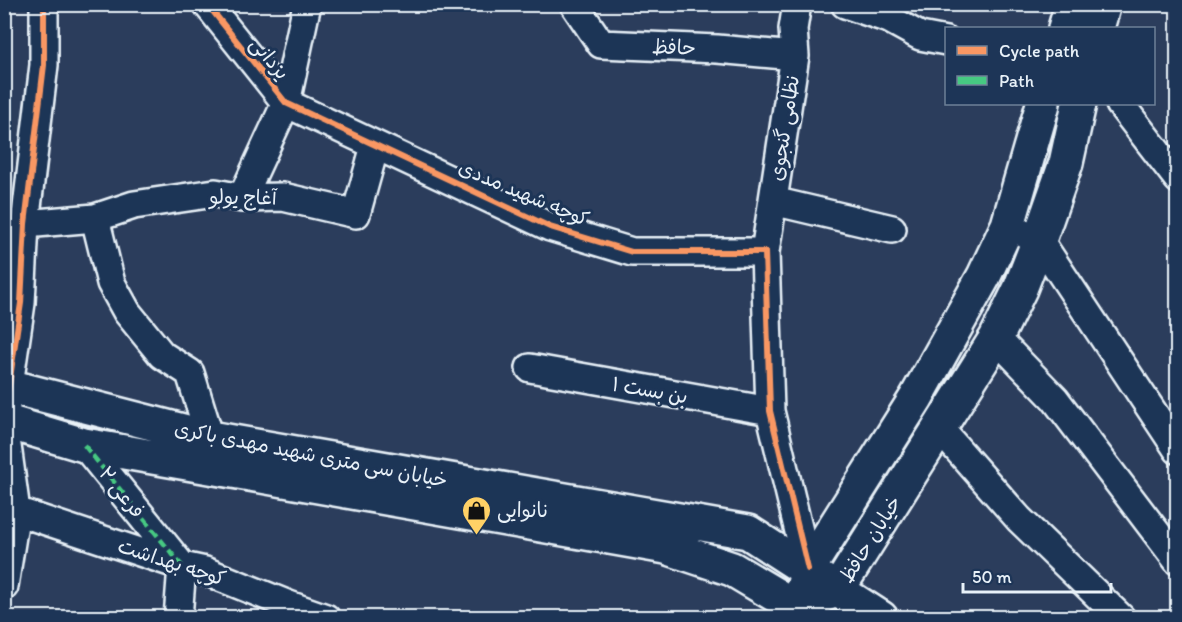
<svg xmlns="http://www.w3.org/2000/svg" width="1182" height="622" font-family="Itim,'Playpen Sans Arabic',sans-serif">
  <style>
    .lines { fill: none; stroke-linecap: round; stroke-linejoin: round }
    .minor-casing { stroke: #e8f1f8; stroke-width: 32 }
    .major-casing { stroke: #e8f1f8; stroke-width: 38 }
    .minor { stroke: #1d3557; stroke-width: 27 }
    .major { stroke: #1d3557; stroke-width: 33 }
    .quiet { stroke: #46c982; stroke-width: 4.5; stroke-dasharray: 9 4.5; stroke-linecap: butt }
    .cycleway-casing { stroke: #1d3557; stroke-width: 10 }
    .cycleway { stroke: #f99763; stroke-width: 6 }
    .labels { text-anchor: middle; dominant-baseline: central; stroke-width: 6; stroke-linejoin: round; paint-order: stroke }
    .street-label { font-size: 20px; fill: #e8f1f8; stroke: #1d3557 }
    .poi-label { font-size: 20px; fill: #e8f1f8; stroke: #1d3557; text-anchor: start }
  </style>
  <rect width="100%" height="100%" fill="#2b3d5c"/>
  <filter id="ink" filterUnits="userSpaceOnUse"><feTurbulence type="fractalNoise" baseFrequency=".0167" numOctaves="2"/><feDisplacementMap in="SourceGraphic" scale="12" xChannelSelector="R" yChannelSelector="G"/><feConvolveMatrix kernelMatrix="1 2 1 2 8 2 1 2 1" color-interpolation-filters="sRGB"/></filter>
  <g filter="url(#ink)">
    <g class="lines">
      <defs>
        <path id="minor" d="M207 4 286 103 550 227 632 252H765L770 411 808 569
          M574 4 601 44 717 49 795 56
          M845 4 889 19 920 36 946 41
          M1120 104 1178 179
          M242 198 286 103 307 4
          M773 201 892 229
          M95 218 111 283 127 312 162 355 190 373 210 438
          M25 224 95 218 134 205 215 193 242 198 283 197 356 214 375 146
          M1024 233 1039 240 1178 450
          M765 252 795 56 793 29 797 4
          M996 338 1055 399 1178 561
          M530 368 770 411
          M4 419 21 303 25 224 44 65V4
          M4 424 16 511 4 586
          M938 427 1019 519 1121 618
          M84 445 182 566 178 618
          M4 511H16L182 566 205 571 289 605 326 618"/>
        <path id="major" d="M1065 28 1072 4
          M1097 28 1104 4
          M4 385 210 438 748 532 881 618
          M4 421 84 445 666 547 732 569 814 618
          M803 588 808 569 916 398 984 276 1008 225 1043 104
          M819 597 838 589 996 338 1020 289 1039 240 1066 163 1079 104"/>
      </defs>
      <use href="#minor" class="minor-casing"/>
      <use href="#major" class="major-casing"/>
      <use href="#minor" class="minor"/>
      <use href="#major" class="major"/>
      <path class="quiet" d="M84 445 182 566
        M316 618 317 614"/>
      <defs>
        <path id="cycleway" d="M207 4 286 103 550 227 632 252H765L770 411 808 569
          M4 419 21 303 25 224 44 65V4"/>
      </defs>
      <use href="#cycleway" class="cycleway-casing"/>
      <use href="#cycleway" class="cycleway"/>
    </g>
  </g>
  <defs>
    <symbol id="shop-pin" viewBox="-11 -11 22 30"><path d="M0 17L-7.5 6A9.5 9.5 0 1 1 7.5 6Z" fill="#ffd166" stroke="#1d3557"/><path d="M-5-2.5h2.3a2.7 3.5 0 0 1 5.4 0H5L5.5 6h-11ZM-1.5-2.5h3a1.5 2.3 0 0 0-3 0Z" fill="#111"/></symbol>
  </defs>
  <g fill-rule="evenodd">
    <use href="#shop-pin" x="460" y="494" width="33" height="45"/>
  </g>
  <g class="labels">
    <g class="street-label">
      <text transform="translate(674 47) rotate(2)">حافظ</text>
      <text transform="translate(270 58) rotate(50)">یزدانی</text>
      <text transform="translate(784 128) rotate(-81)">نظامی گنجوی</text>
      <text transform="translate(524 193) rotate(23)">کوچه شهید مددی</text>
      <text transform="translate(243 197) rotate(1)">آغاج یولو</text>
      <text transform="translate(650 390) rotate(10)">بن بست ۱</text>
      <text transform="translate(311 454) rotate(11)">خیابان سی متری شهید مهدی باکری</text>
      <text transform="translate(122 492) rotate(51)">فرعی ۲</text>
      <text transform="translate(870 539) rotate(-58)">خیابان حافظ</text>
      <text transform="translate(172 562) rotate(18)">کوچه بهداشت</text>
    </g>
    <g class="poi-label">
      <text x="497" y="510">نانوایی</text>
    </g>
  </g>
  <rect width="1182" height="622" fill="none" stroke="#1d3557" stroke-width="24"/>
  <rect x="12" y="12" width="1158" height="598" fill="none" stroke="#e8f1f8" stroke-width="2" filter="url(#ink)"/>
  <rect x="945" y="27" width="210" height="78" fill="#1d3557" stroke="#6e8097" stroke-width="1.5"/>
  <rect x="957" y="46" width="30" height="9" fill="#f99763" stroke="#6e8097" stroke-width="1.5"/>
  <text x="999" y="57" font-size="18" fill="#e8f1f8">Cycle path</text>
  <rect x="957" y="76" width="30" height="9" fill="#46c982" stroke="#6e8097" stroke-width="1.5"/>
  <text x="999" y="87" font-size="18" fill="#e8f1f8">Path</text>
  <path d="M963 583v9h148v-9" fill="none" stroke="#e8f1f8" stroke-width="3"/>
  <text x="972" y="583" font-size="18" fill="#e8f1f8" stroke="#1d3557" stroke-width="4.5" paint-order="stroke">50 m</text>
</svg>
